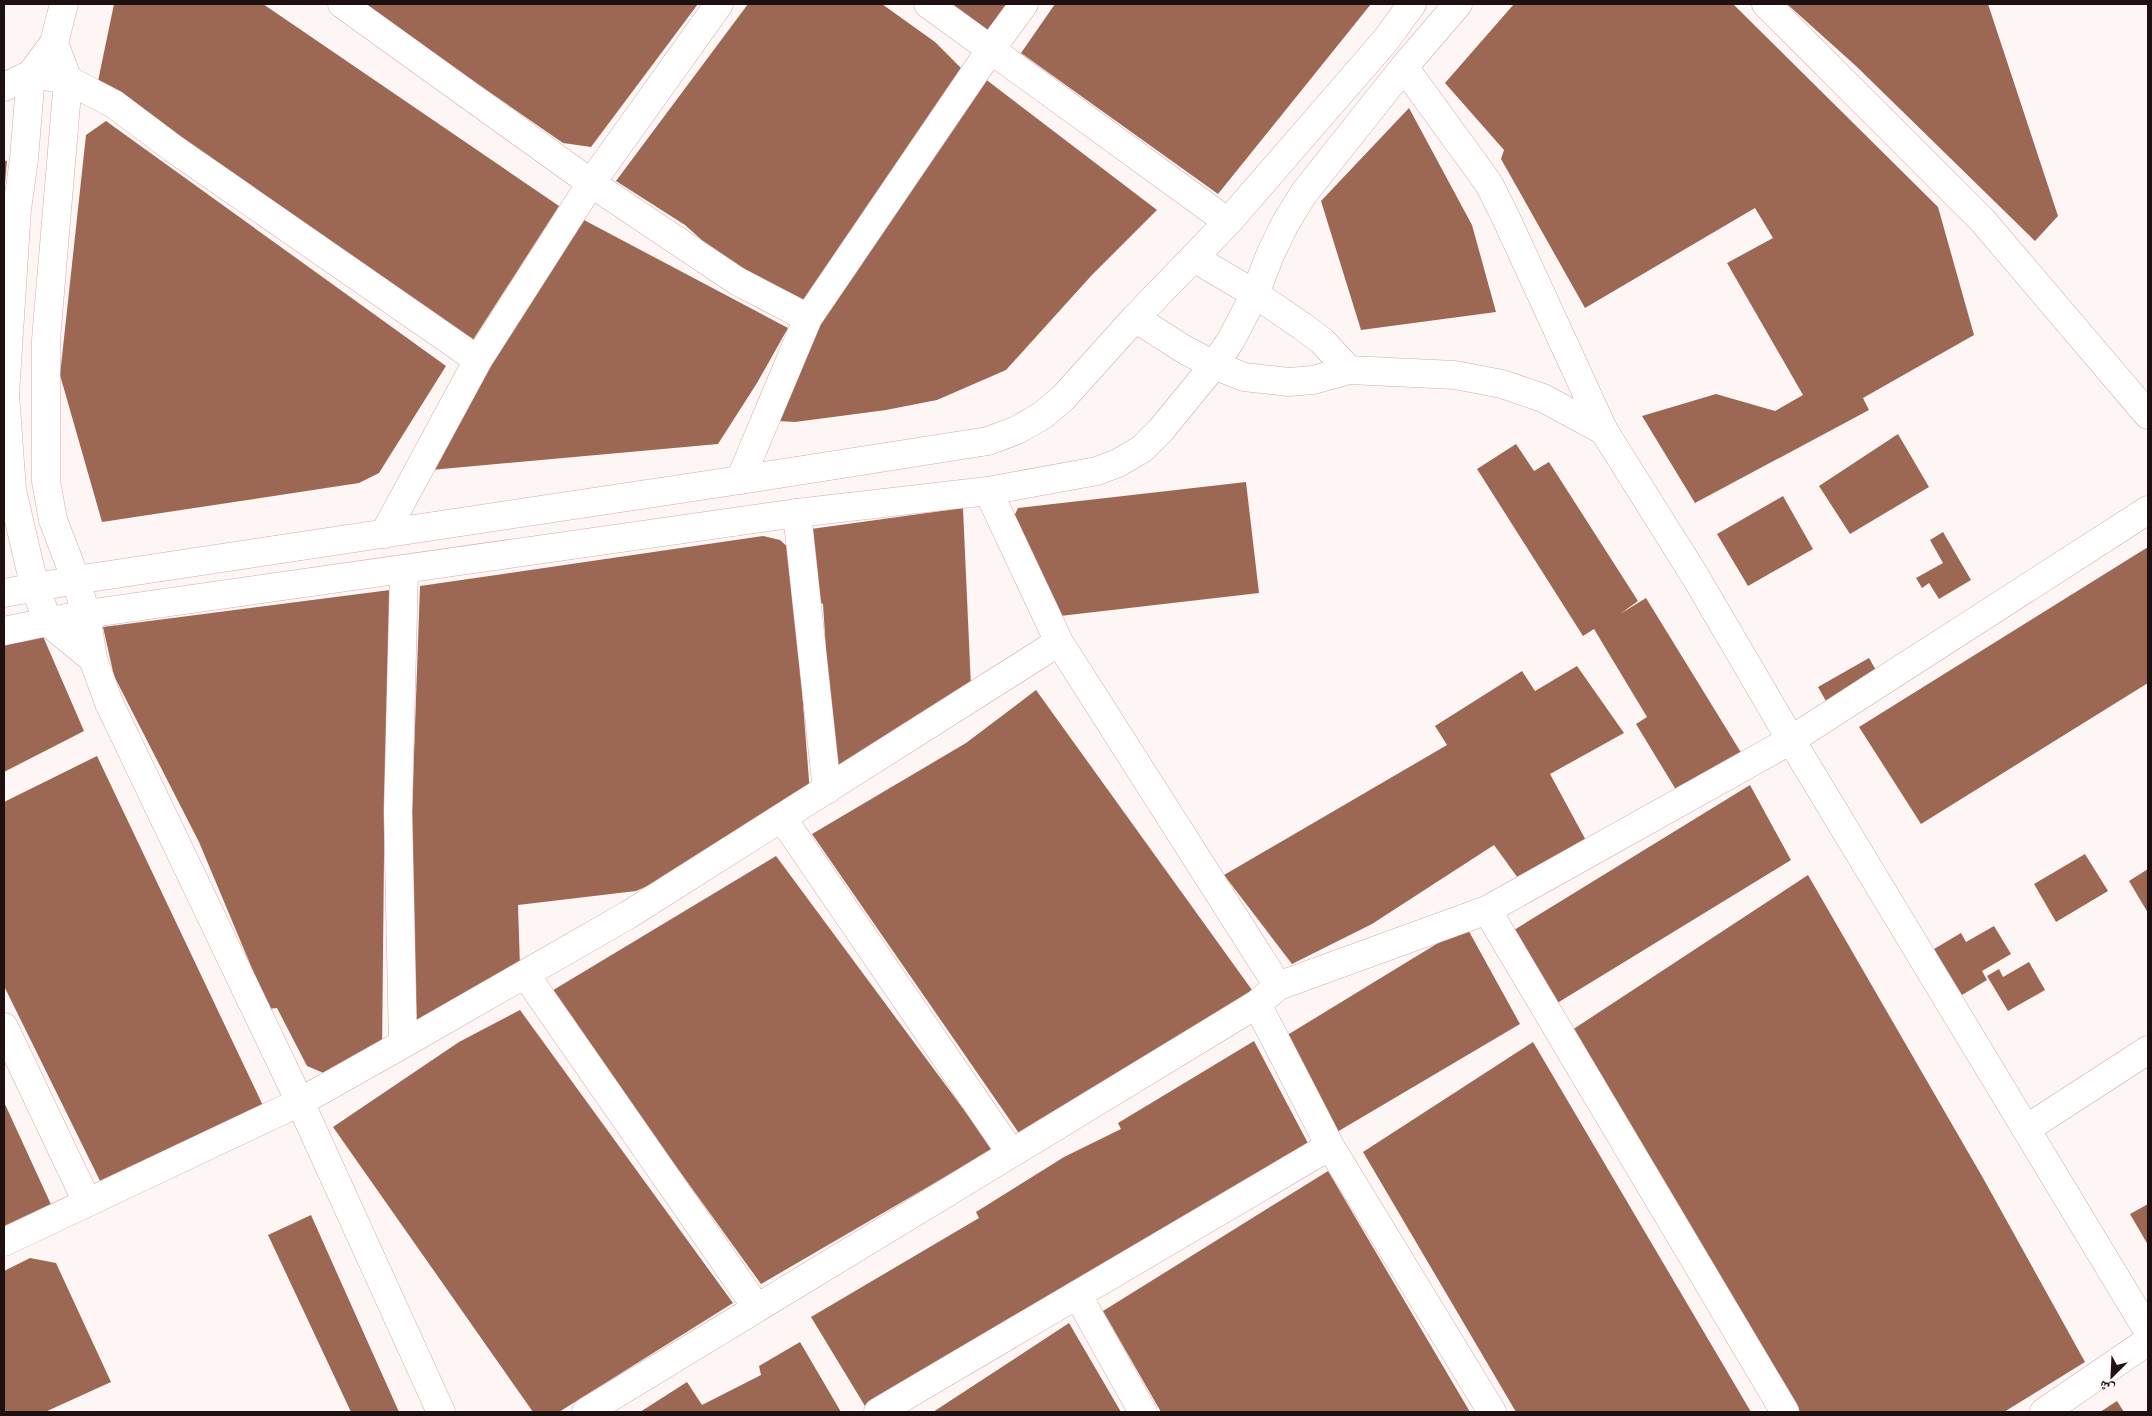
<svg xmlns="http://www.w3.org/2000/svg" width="2152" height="1416" font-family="'Source Serif 4','Noto Naskh Arabic',serif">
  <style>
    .building { fill: #9c6853 }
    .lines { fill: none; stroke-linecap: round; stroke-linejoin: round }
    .minor-casing { stroke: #d4abab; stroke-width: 29 }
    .tertiary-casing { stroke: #d4abab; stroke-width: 29 }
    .minor { stroke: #fff; stroke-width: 28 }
    .tertiary { stroke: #fff; stroke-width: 28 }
  </style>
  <rect width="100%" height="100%" fill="#fef5f5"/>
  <path class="building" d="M114 4H263L559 206 471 343 97 86Z
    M362 4H698L591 147 563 143Z
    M748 4H882L935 42 970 77 800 310 742 276 685 225 616 181Z
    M944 4H1012L988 38Z
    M1055 4H1371L1218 194 1021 53Z
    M1514 4H1733L1938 207 1974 335 1863 398 1869 410 1695 503 1642 416 1716 394 1775 411 1803 395 1727 263 1773 238 1755 208 1585 308 1501 159 1504 150 1445 83Z
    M1787 4H1988L2058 216 2035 241 1856 66Z
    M984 78 1157 210 1091 276 1006 370 937 400 886 410 795 422 761 420 762 400Z
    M1409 108 1472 225 1496 312 1361 330 1321 201Z
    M106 121 446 366 379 473 359 483 102 522 60 375 86 135Z
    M4 160 7 161 5 183H4Z
    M584 220 788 328 757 383 718 444 420 471Z
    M1898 434 1929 487 1850 534 1819 486Z
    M1516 444 1534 471 1549 462 1638 601 1620 614 1646 598 1745 759 1681 798 1636 724 1647 717 1594 629 1583 636 1477 469Z
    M1246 482 1259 593 1060 616 1008 529 1018 508Z
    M1783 496 1813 549 1748 586 1717 534Z
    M963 508 971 687 834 772 823 604 818 602 811 529Z
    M1943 532 1971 580 1939 599 1929 583 1922 588 1916 578 1943 563 1930 540Z
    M763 536 780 540 791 550 810 793 673 875 636 891 518 905 520 967 415 1024 409 896 420 586Z
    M2148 547V683L1921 824 1859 727Z
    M390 590 384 857 382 1055 333 1077 307 1066 277 1008 269 1009 199 842 114 676 103 627Z
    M42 634 84 731 4 772V640Z
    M1869 658 1882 681 1831 710 1818 687Z
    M1577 666 1624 733 1550 774 1589 846 1523 885 1494 845 1372 924 1292 964 1224 875 1447 745 1435 726 1522 671 1535 691Z
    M1036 690 1252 990 1023 1139 812 834 966 743Z
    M97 756 267 1114 105 1191 4 986V802Z
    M1750 785 1791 860 1554 1005 1514 930Z
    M2085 854 2108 891 2056 922 2034 884Z
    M776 856 993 1149 761 1284 550 992Z
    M2148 869V913L2129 881Z
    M1808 875 1983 1178 2085 1362 2004 1412H1798L1572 1030Z
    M1466 926 1520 1024 1337 1132 1284 1037Z
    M1994 926 2011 954 1982 971 1987 980 1962 995 1934 949 1961 933 1966 942Z
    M2029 962 2045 990 2008 1011 1987 976 1999 969 2003 977Z
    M520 1010 733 1303 559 1412H533L333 1127 459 1042Z
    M1254 1041 1311 1149 868 1411 811 1317 979 1218 976 1212 1064 1157 1121 1129 1118 1123Z
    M1533 1042 1751 1412H1516L1363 1152Z
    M4 1102 54 1211 4 1235Z
    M1328 1171 1470 1412H1161L1103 1311Z
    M2148 1204V1245L2130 1214Z
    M311 1215 399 1412H351L268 1235Z
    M30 1258 56 1263 111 1382 45 1412H4V1271Z
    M1069 1323 1121 1412H933Z
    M800 1342 841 1412H640L687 1382 702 1405 761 1375 759 1366Z
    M2117 1401 2124 1412H2100Z"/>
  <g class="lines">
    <defs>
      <path id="minor" d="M64 4 54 43 31 74 24 159 17 209 5 394 12 490 35 589 49 623 93 659
        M342 4 591 183 737 281 808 318
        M928 4 1228 222
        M1766 4 1983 221 2148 415
        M54 43 68 80 46 340V481L53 520 76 580 86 614 93 659 109 703 300 1102 441 1412
        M1404 67 1489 184 1506 218 1604 431
        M4 87 31 74 68 80 114 104 174 149 478 360 384 534
        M478 360 591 183 719 4
        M740 480 808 318 991 49 1024 4
        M797 513 827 790
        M1059 642 1278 986
        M782 818 1011 1153
        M1487 910 1791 740 2148 510
        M525 974 757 1308
        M1257 1004 1330 1146 1492 1412
        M4 1027 87 1202
        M403 1044 398 812 404 570
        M2026 1129 2148 1050
        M4 1242 300 1102 403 1044 628 915 1059 642 988 491
        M1078 1296 1143 1412
        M586 1412 1257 1004 1278 986 1487 910 1785 1412
        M878 1412 1330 1146
        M2044 1412 2148 1341"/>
      <path id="tertiary" d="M1194 258 1255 294 1302 326 1322 341 1349 370
        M1135 318 1185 350 1214 365 1244 377 1289 382 1313 380 1349 370 1455 375 1502 384 1543 398 1604 431 1695 576 1791 740 2148 1331
        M4 593 76 580 740 480 988 441 1017 430 1043 415 1063 398 1135 318 1228 222 1385 41 1412 4
        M4 631 86 614 797 513 988 491 1097 471 1118 463 1142 449 1161 430 1214 365 1231 340 1255 294 1270 255 1285 224 1304 193 1404 67 1458 4"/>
    </defs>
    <use href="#minor" class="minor-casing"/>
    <use href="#tertiary" class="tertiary-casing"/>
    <use href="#minor" class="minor"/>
    <use href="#tertiary" class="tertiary"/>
  </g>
  <rect width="2152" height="1416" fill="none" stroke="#1e1010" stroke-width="10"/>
  <g transform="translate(2112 1376) rotate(204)" stroke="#fef5f5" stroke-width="4" paint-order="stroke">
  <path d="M0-4L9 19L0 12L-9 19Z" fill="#1e1010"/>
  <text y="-8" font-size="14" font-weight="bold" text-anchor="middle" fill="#1e1010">ش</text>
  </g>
</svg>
